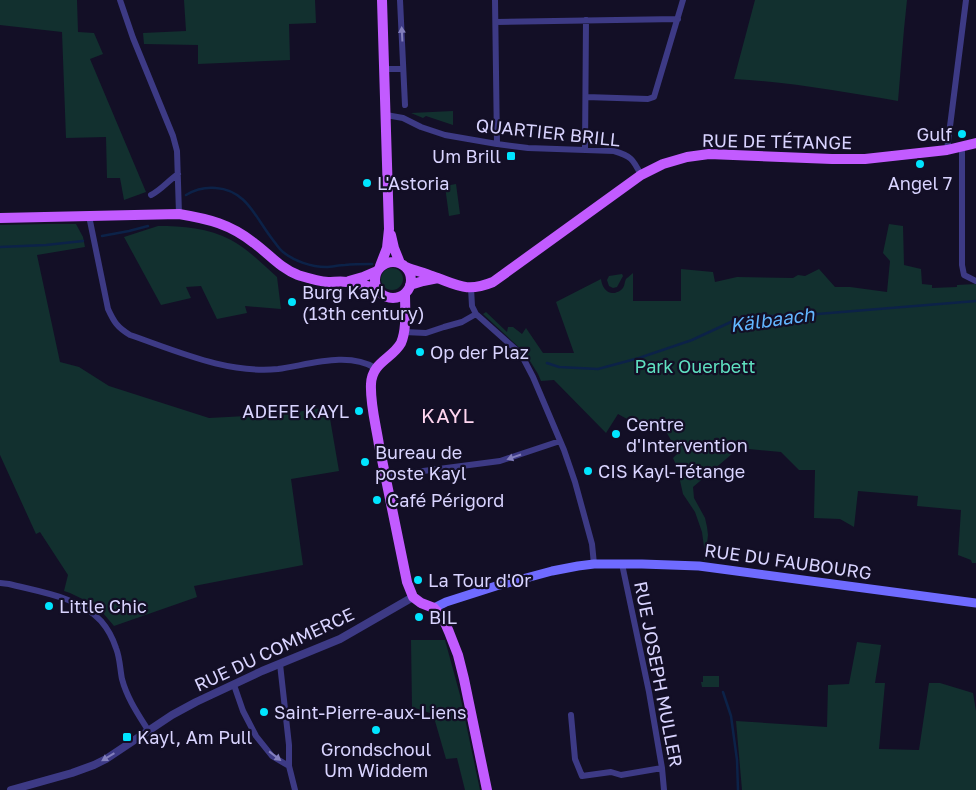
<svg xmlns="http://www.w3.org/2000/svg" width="976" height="790" font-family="'Golos Text',sans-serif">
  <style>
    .green { fill: #12302f }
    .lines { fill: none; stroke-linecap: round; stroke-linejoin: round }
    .stream { stroke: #0c2248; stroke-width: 2.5 }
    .minor { stroke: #3d3a85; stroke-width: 6 }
    .tertiary { stroke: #3d3a85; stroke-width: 8 }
    .secondary { stroke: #6f6bff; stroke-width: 9 }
    .primary { stroke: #c25bff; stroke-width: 10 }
    .oneway { fill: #837fbc }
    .poi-dot { fill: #00e5ff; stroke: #130f26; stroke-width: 2 }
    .labels { text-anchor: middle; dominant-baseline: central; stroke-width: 4.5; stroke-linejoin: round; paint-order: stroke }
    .street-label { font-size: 18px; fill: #d9d4ff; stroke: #130f26 }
    .poi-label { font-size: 18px; fill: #d9d4ff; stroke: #130f26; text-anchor: start }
    .park-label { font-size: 18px; fill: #5fe0c0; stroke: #130f26 }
    .water-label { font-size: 19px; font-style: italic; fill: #62b6ff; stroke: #130f26 }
    .quarter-label { font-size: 20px; letter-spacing: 1px; fill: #ffd6f0; stroke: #130f26 }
  </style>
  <rect width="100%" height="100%" fill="#130f26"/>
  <path class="green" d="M0 0H77L78 32 94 33 103 54 90 59 146 192 124 200 120 178H107L106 137 66 138 62 32 0 25Z
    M184 0H315L316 23 289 24 290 60 198 64V45L144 44 143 33 186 31Z
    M755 0H907L904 29 898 101C844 92 789 82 734 79Z
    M453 111V125L426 116 423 118 411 113Z
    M456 184 460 214 449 216 445 186Z
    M47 224H76L83 237 85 247 37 255 60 362 79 367 109 386 209 418 284 414 328 407 339 471 291 479 303 565 194 586 197 597 114 626 97 606 70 593 64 591 68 575 40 532 36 534 0 455V225Z
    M889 224 903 226 904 265 921 269 922 284 932 285V288L957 287V285L976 284V563H972L971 560 958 555 961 510 917 506 918 496 858 491 854 527 840 519 814 518 815 470H799L781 452 739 448 693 487 694 498 705 518 707 527 708 535 705 560H704V547L702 532 695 512 683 494 677 467 673 458 678 453 662 424 655 428 646 420 636 424 618 414 606 433 554 380 541 381 538 374 525 353 483 314 486 312 507 332 508 327H513L522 334 526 328 543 353H574L556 302 601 279C602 289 610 298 621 290 625 287 624 283 626 279 627 278 632 274 633 273V301H681V269L713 272 715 282 737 277 793 278 798 275 805 276 819 269 835 287H850L887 292 890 261 883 253Z
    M158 226C182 226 209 228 231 240 248 249 262 264 277 277L281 309 245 306 247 313 217 319 201 286 186 287 191 298 161 305 124 237Z
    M381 279a11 11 0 1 1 22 0a11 11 0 1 1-22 0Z
    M622 274 623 276 617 287 613 288 609 286 607 280 609 276Z
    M411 640H445L460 695 480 790H465L457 758 446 759 433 714 412 707Z
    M857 642 881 645 875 683H885L879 749 919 750 929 683H940L973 693 976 711V790H742L736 721 827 727 828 685 849 684Z
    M703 676H719V687H702L701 682H703Z"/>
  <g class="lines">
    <path class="stream" d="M186 195C196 189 205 187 216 188 247 190 256 219 273 240 276 244 279 249 283 252 294 261 311 267 326 267 332 267 339 265 345 265 354 264 363 264 372 264
      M102 236 129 231 148 226
      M0 247 46 245 83 241
      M547 363 559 367 598 369 639 358 692 340 733 321 754 322 770 316H793L976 301
      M723 692 731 716 737 760 738 790"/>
    <path class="minor" d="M120 0 133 38 173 136 177 151 179 214
      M400 0 405 105
      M495 0 497 144
      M496 22 678 19
      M384 69H403
      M586 97 648 99 654 97 683 0
      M386 115 403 118 421 127 445 135 497 144 528 148 614 151C631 156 633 159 641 175
      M962 147V265L964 275 976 281
      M585 150 586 20
      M947 150 966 0
      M151 195C161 190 168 181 178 174
      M89 216 108 309C114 322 117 327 130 335 177 351 227 374 278 369 308 365 348 351 375 368
      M471 288 472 306 476 314 521 354 533 377 564 450 575 482 592 544 594 564
      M404 332 426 333 444 327 462 322 476 314
      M385 476 500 461 560 441
      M622 564 649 692 662 768 664 790
      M0 583 9 584C40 592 79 597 101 621 108 629 113 639 116 648 120 658 120 669 122 679 127 698 138 714 148 730
      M280 664 289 745V766L295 790
      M234 685 243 711 256 736 272 756 289 766
      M571 715 575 759 582 776 611 772 621 775 662 768"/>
    <path class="tertiary" d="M11 790 72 773 94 765 106 759 172 715 196 702 262 671 340 639 413 597"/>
    <path class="secondary" d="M434 608 446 602 496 586 552 571 578 566 594 564H642L699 566 976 603"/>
    <path class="primary" d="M0 218 179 214C209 219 230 224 254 243 269 254 280 268 298 275 308 278 317 281 328 282 334 282 341 281 347 282 358 283 368 286 377 289
      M391 235 394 248 400 263
      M375 280a18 18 0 1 1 36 0a18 18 0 1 1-36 0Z
      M380 266 387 248 389 229 382 0
      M406 267C415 271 423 272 432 276 458 285 466 293 493 282L641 175 663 164 687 157 709 154 832 159H865L947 150 976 143
      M349 281 363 277 377 271
      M410 285 423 281 438 278
      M405 294C405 309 407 329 401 343 392 359 372 362 371 384 370 404 376 425 379 445 388 491 398 536 407 582L413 597 421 603 434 608 443 618 449 632 458 655 464 679 487 790"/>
  </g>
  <defs><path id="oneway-solid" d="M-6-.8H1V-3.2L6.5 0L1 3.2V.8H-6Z" transform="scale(1.25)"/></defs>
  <g class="oneway">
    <use href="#oneway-solid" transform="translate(402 34) rotate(-93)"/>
    <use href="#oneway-solid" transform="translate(514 457) rotate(161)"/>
    <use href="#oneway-solid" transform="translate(275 756) rotate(38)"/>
    <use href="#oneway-solid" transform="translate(108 757) rotate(149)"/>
  </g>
  <g class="poi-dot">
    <circle cx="962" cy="134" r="5"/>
    <rect x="506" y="151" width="10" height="10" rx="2.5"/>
    <circle cx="920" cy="164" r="5"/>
    <circle cx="367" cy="183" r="5"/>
    <circle cx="292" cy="302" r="5"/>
    <circle cx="420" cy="352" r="5"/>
    <circle cx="359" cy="411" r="5"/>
    <circle cx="616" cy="434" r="5"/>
    <circle cx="365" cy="462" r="5"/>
    <circle cx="588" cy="471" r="5"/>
    <circle cx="377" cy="500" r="5"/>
    <circle cx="418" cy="580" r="5"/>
    <circle cx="49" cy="606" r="5"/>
    <circle cx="419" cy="617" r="5"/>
    <circle cx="264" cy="712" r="5"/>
    <circle cx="376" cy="730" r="5"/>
    <rect x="122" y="732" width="10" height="10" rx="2.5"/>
  </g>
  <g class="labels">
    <g class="street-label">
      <text transform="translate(548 132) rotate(6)">QUARTIER BRILL</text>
      <text transform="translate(777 141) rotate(1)">RUE DE TÉTANGE</text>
      <text transform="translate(788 561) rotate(8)">RUE DU FAUBOURG</text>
      <text transform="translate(274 649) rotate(-25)">RUE DU COMMERCE</text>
      <text transform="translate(659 674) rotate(79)">RUE JOSEPH MULLER</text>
    </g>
    <g class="poi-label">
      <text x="952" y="134" text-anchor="end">Gulf</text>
      <text x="501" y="156" text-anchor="end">Um Brill</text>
      <text x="377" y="183">L'Astoria</text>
      <text x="920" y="183" text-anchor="middle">Angel 7</text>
      <text x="302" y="292">Burg Kayl<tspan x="302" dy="21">(13th century)</tspan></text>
      <text x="430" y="352">Op der Plaz</text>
      <text x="349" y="411" text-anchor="end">ADEFE KAYL</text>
      <text x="626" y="424">Centre<tspan x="626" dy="21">d'Intervention</tspan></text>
      <text x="375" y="452">Bureau de<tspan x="375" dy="21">poste Kayl</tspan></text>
      <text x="598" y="471">CIS Kayl-Tétange</text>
      <text x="387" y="500">Café Périgord</text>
      <text x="428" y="580">La Tour d'Or</text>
      <text x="59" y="606">Little Chic</text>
      <text x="429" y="617">BIL</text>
      <text x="274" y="712">Saint-Pierre-aux-Liens</text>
      <text x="137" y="737">Kayl, Am Pull</text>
      <text x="376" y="749" text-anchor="middle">Grondschoul<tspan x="376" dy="21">Um Widdem</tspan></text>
    </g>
    <g class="park-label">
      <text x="695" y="366">Park Ouerbett</text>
    </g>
    <g class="water-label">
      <text transform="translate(772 319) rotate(-8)">Kälbaach</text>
    </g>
    <g class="quarter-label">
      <text x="448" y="415">KAYL</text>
    </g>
  </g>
</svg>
